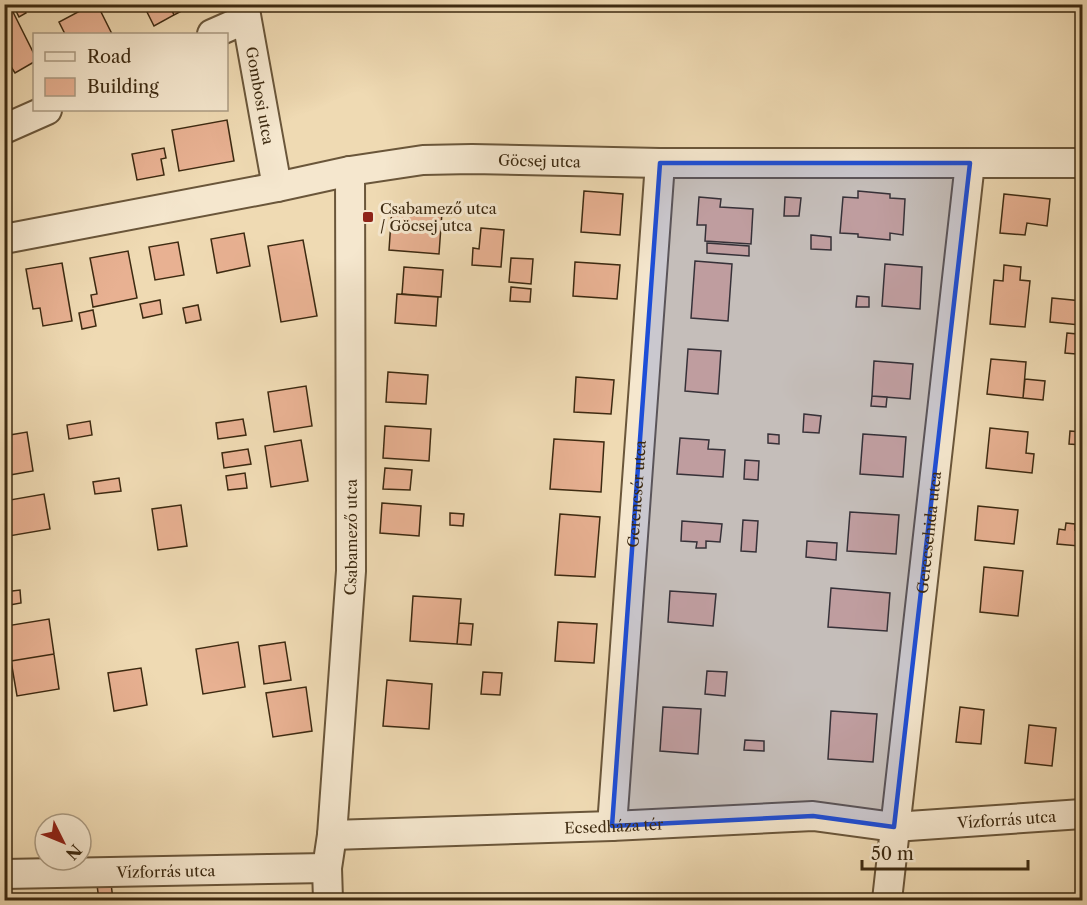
<svg xmlns="http://www.w3.org/2000/svg" width="1087" height="905" font-family="'Libre Caslon Text',serif">
  <style>
    .building { fill: #e8b192; stroke: #3d2a11; stroke-width: 1.5 }
    .lines { fill: none; stroke-linecap: round; stroke-linejoin: round }
    .minor-casing { stroke: #6a563a; stroke-width: 32 }
    .minor { stroke: #f5e7ce; stroke-width: 28 }
    .marked { fill: #1d4ed8; fill-opacity: 0.2; stroke: #1d4ed8; stroke-width: 4.5; stroke-linejoin: round }
    .poi-dot { fill: #8f2418; stroke: #f5e7ce; stroke-width: 2 }
    .labels { text-anchor: middle; dominant-baseline: central; stroke-width: 6; stroke-linejoin: round; paint-order: stroke }
    .street-label { font-size: 15px; fill: #3d2a11; stroke: #f5e7ce }
    .poi-label { font-size: 15px; fill: #3d2a11; stroke: #f5e7ce; text-anchor: start }
  </style>
  <rect width="100%" height="100%" fill="#efdab3"/>
  <filter id="stains"><feTurbulence type="fractalNoise" baseFrequency=".00333" numOctaves="4"/><feColorMatrix values="0 0 0 0 .2 0 0 0 0 .09 0 0 0 0 .02 0 0 0 .5 -.17"/></filter>
  <radialGradient id="worn" r=".72"><stop offset=".6" stop-color="#630" stop-opacity="0"/><stop offset="1" stop-color="#630" stop-opacity=".3"/></radialGradient>
  <path class="building" d="M93 4H97L112 34H65L59 22Z
    M143 4H169L174 15 154 26Z
    M169 4H195L174 15Z
    M22 5 26 13 19 17 15 9Z
    M12 10 34 54V62L15 73 4 56V14Z
    M227 120 234 161 179 171 172 130Z
    M164 148 166 158 161 159 164 175 137 180 132 154Z
    M584 191 623 194 620 235 581 232Z
    M858 191 890 194V198L905 199 903 235 890 233V240L858 237V234L840 233 843 197 858 198Z
    M1004 194 1050 199 1047 226 1027 223 1025 235 1000 233Z
    M699 197 721 199 720 207 753 209 751 244 705 241 706 225H697Z
    M785 197 801 198 799 216H784Z
    M392 207 442 212 439 254 389 250Z
    M481 228 504 230 501 267 472 265 473 248 479 249Z
    M244 233 250 266 217 273 211 239Z
    M811 235 831 237V250L811 249Z
    M303 240 317 316 281 322 268 246Z
    M178 242 184 275 155 280 149 247Z
    M707 243 749 246V256L707 253Z
    M128 251 137 298 93 307 91 295 97 294 90 258Z
    M511 258 533 259 531 284 509 282Z
    M695 261 732 264 728 321 691 318Z
    M575 262 620 265 617 299 573 296Z
    M62 263 72 321 43 326 40 308 33 309 26 269Z
    M885 264 922 267 920 309 882 306Z
    M1004 265 1021 267 1020 280 1030 281 1025 327 990 324 994 280 1003 281Z
    M404 267 443 270 441 297 402 294Z
    M511 287 531 289 530 302 510 301Z
    M397 294 438 297 436 326 395 323Z
    M857 296 869 297V307H856Z
    M1052 298 1082 301 1080 325 1050 322Z
    M160 300 162 314 143 318 140 304Z
    M198 305 201 320 186 323 183 308Z
    M93 310 96 326 82 329 79 313Z
    M1067 333 1077 334 1076 354 1065 353Z
    M688 349 721 351 718 394 685 391Z
    M991 359 1026 362 1023 398 987 394Z
    M874 361 913 364 910 399 872 396Z
    M388 372 428 375 426 404 386 402Z
    M576 377 614 380 611 414 574 412Z
    M1025 379 1045 381 1043 400 1023 398Z
    M306 386 312 426 274 432 268 392Z
    M872 396 887 397 886 407 871 406Z
    M804 414 821 416 819 433 803 432Z
    M243 419 246 435 218 439 216 423Z
    M90 421 92 435 69 439 67 425Z
    M385 426 431 429 429 461 383 458Z
    M990 428 1028 432 1026 453 1034 454 1032 473 986 468Z
    M1070 431 1082 432V445L1069 444Z
    M27 432 33 471 4 476V436Z
    M768 434 779 435V444L768 443Z
    M863 434 906 437 903 477 860 474Z
    M680 438 709 440 708 449 725 450 723 477 677 474Z
    M554 439 604 442 601 492 550 489Z
    M301 440 308 481 271 487 265 446Z
    M248 449 251 464 224 468 222 453Z
    M745 460 759 461 758 480 744 479Z
    M385 468 412 470 410 490 383 489Z
    M245 473 247 488 228 490 226 476Z
    M119 478 121 491 95 494 93 482Z
    M44 494 50 529 9 536 4 501Z
    M382 503 421 506 419 536 380 533Z
    M181 505 187 546 158 550 152 509Z
    M978 506 1018 510 1014 544 975 540Z
    M850 512 899 515 896 554 847 551Z
    M450 513 464 514 463 526 450 525Z
    M560 514 600 517 595 577 555 575Z
    M743 520 758 521 756 552 741 551Z
    M682 521 722 524 720 542 706 541V548H696L697 542 681 541Z
    M1066 523 1075 524V530L1081 531 1079 546 1057 544 1059 529 1065 530Z
    M807 541 837 543 836 560 806 557Z
    M984 567 1023 571 1018 616 980 612Z
    M831 588 890 593 887 631 828 627Z
    M20 590 21 603 4 606V592Z
    M670 591 716 594 713 626 668 622Z
    M413 596 461 599 457 644 410 641Z
    M49 619 54 654 11 661 6 626Z
    M558 622 597 624 594 663 555 661Z
    M459 623 473 624 471 645 457 644Z
    M238 642 245 687 203 694 196 649Z
    M285 642 291 680 264 684 259 646Z
    M1078 645 1082 646V662L1076 661Z
    M54 654 59 689 17 696 11 661Z
    M141 668 147 705 114 711 108 673Z
    M707 671 727 672 725 696 705 694Z
    M483 672 502 673 500 695 481 694Z
    M387 680 432 684 429 729 383 726Z
    M306 687 312 731 273 737 266 693Z
    M663 707 701 709 698 754 660 751Z
    M960 707 984 710 981 744 956 742Z
    M831 711 877 714 873 762 828 759Z
    M1029 725 1056 728 1052 766 1025 763Z
    M745 740 764 741V751L744 750Z
    M111 883 113 900H99L97 885Z"/>
  <g class="lines">
    <defs>
      <g id="minor">
        <path id="s1" d="M244 4 277 187"/>
        <path d="M212 34 246 19"/>
        <path d="M4 129 47 110"/>
        <path id="s2" d="M4 239 277 187 350 171 423 160 472 159 660 163H1082"/>
        <path id="s3" d="M612 826 660 163"/>
        <path id="s4" d="M332 835 612 826 813 816 894 827 1082 814"/>
        <path id="s5" d="M4 874 327 868"/>
        <path id="s6" d="M328 900 327 868 332 835 351 571 350 171"/>
        <path id="s7" d="M887 900 970 163"/>
      </g>
    </defs>
    <use href="#minor" class="minor-casing"/>
    <use href="#minor" class="minor"/>
  </g>
  <path class="marked" d="M660 163H970L894 827 813 816 612 826Z"/>
  <rect class="poi-dot" x="362" y="211" width="12" height="12" rx="3"/>
  <g class="labels">
    <g class="street-label">
      <text stroke="none"><textPath href="#s1" startOffset="93">Gombosi utca</textPath></text>
      <text stroke="none"><textPath href="#s2" startOffset="543">Göcsej utca</textPath></text>
      <text stroke="none"><textPath href="#s3" startOffset="333">Gerencsér utca</textPath></text>
      <text stroke="none"><textPath href="#s7" startOffset="370">Gerecsehida utca</textPath></text>
      <text stroke="none"><textPath href="#s6" startOffset="364">Csabamező utca</textPath></text>
      <text stroke="none"><textPath href="#s4" startOffset="676">Vízforrás utca</textPath></text>
      <text stroke="none"><textPath href="#s4" startOffset="282">Ecsedháza tér</textPath></text>
      <text stroke="none"><textPath href="#s5" startOffset="162">Vízforrás utca</textPath></text>
    </g>
    <g class="poi-label">
      <text x="380" y="208">Csabamező utca<tspan x="380" dy="17">/ Göcsej utca</tspan></text>
    </g>
  </g>
  <rect width="1087" height="905" fill="none" stroke="#efdab3" stroke-width="24"/>
  <rect x="6" y="6" width="1075" height="893" fill="none" stroke="#3d2a11" stroke-width="3"/>
  <rect x="12" y="12" width="1063" height="881" fill="none" stroke="#3d2a11" stroke-width="1.5"/>
  <rect x="33" y="33" width="195" height="78" fill="#f5e7ce" stroke="#ab9b82" stroke-width="1.5"/>
  <rect x="45" y="52" width="30" height="9" fill="#f5e7ce" stroke="#ab9b82" stroke-width="1.5"/>
  <text x="87" y="63" font-size="18" fill="#3d2a11">Road</text>
  <rect x="45" y="78" width="30" height="18" fill="#e8b192" stroke="#ab9b82" stroke-width="1.5"/>
  <text x="87" y="93" font-size="18" fill="#3d2a11">Building</text>
  <g transform="translate(63 842) rotate(133)"><circle r="28" fill="#f5e7ce" stroke="#ab9b82" stroke-width="1.5"/>
  <path d="M0-4.5L10 22L0 15L-10 22Z" fill="#8f2418"/>
  <text y="-9" font-size="16" font-weight="bold" text-anchor="middle" fill="#3d2a11">N</text>
  </g>
  <path d="M862 860v9h166v-9" fill="none" stroke="#3d2a11" stroke-width="3"/>
  <text x="871" y="860" font-size="18" fill="#3d2a11" stroke="#f5e7ce" stroke-width="4.5" paint-order="stroke">50 m</text>
  <rect width="100%" height="100%" filter="url(#stains)"/>
  <rect width="100%" height="100%" fill="url(#worn)"/>
</svg>
